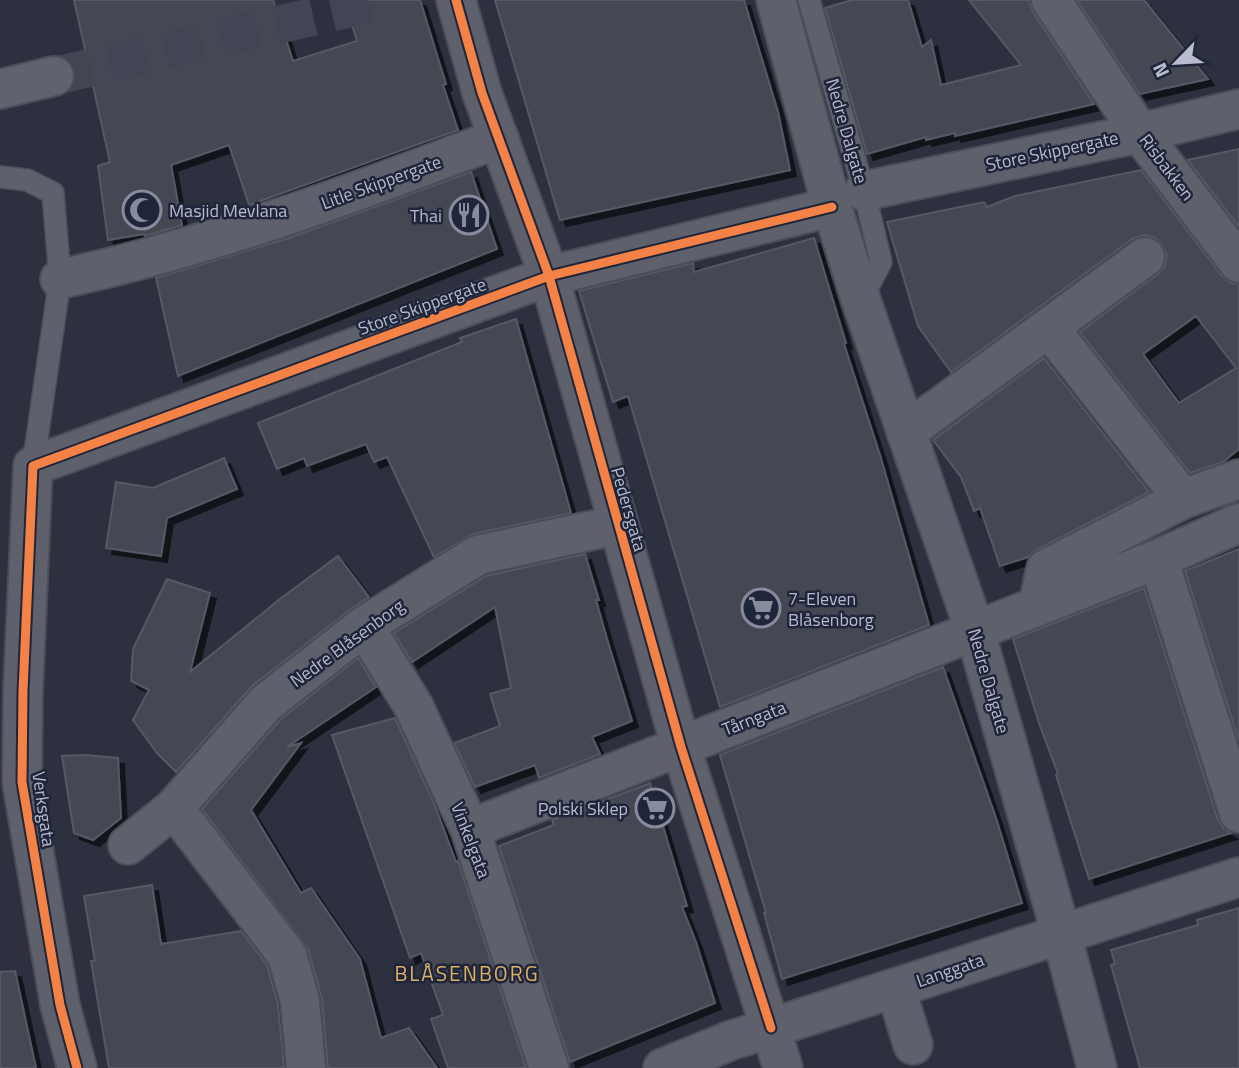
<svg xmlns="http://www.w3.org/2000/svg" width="1239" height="1068" font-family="'Titillium Web',sans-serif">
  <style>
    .building { fill: #444752; stroke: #555965; stroke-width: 2; fill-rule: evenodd; filter: url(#shadow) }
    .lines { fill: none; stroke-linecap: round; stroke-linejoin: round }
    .primary-tunnel { stroke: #424654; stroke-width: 38; stroke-dasharray: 38 19; stroke-linecap: butt }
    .service-casing { stroke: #4b4e58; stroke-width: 24 }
    .minor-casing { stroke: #4b4e58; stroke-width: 42 }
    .tertiary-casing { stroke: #4b4e58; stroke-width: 42 }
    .primary-casing { stroke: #4b4e5b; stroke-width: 42 }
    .service { stroke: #5e606b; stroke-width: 21 }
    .minor { stroke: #5e606b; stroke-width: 38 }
    .tertiary { stroke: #5e606b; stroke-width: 38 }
    .primary { stroke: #60626d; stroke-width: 38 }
    .cycleway-casing { stroke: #1f253a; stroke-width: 13 }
    .cycleway { stroke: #f48246; stroke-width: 9 }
    .labels { text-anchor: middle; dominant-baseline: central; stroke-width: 5; stroke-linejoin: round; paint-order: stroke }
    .street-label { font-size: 18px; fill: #b8bcce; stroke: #1f253a }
    .poi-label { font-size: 18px; fill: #b8bcce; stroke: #1f253a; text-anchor: start }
    .quarter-label { font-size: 21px; letter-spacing: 2px; fill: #ddb064; stroke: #1f253a }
  </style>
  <defs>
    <filter id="shadow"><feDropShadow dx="6" dy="6" stdDeviation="0" flood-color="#0009"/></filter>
  </defs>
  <rect width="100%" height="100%" fill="#2d313f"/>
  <path class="building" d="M74 0H273L293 61 357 41 344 0H420L446 84 443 85 458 130 249 205 229 145 171 165 182 225 145 236 144 234 108 240 98 166 110 162Z
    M495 0H744L778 112 790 170 560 220Z
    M852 0H908L922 47 931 40 941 85 1021 65 969 0H1029L1033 12 1094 104 955 136V133L926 140V137L867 154 825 8Z
    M1077 0H1144L1208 79 1140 94Z
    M1239 149V227L1188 160Z
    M1141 170 1222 276 1230 283 1239 284V449L1223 462 1190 473 1080 332 1158 274 1165 266 1167 255 1162 244 1154 237 1143 235 1132 239 951 372 918 326 887 222 984 202 987 207 1015 196ZM1196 316 1236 368 1179 403 1143 354Z
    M471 172 497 249 178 376 156 278 289 238Z
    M814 238 846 343 844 344 880 455 929 625 720 707 628 396 613 402 579 291 693 263 694 272Z
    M516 319 571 513 473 534 434 557 387 457 374 462 366 444 307 466 304 458 277 469 258 423 462 342 460 338Z
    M1044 358 1149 492 1036 550 1028 557 1000 566 980 508 974 511 961 477 933 440Z
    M224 458 237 489 167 518 161 556 106 548 116 482 153 488Z
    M1239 549V741L1185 571Z
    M585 554 599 600H596L607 639 632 721 592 737 600 754 539 778 535 765 475 787 454 743 500 726 490 694 511 688 495 607 412 662 394 633 486 576Z
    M338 556 369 597 351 609 252 686 176 772 157 753 133 720 149 690 131 681 133 649 167 579 210 593 190 672 280 599Z
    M1144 588 1218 820 1224 829 1231 833 1089 879 1056 775 1058 774 1039 723 1013 639Z
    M358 658 376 687 287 747 301 743 251 810 301 893 311 888 360 959 381 1038 409 1028 437 1068H328L322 999 308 949 202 809 281 719Z
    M943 667 996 818 1022 903 782 979 764 913H766L720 755Z
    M395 718 435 806 456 862 458 861 526 1068H448L431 1019 443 1015 421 953 410 958 332 735Z
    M84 755 118 758 121 818 93 840 74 833 62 756Z
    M650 783 687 906 682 907 696 942 715 1003 570 1062 499 846 554 825 552 820Z
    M152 885 161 944 241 931 267 965 278 1005 284 1068H109L91 961H95L84 896Z
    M1239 908V1068H1140L1111 965 1115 964 1111 950 1198 925 1197 920Z
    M15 971 36 1068H0V972Z"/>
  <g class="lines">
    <path class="primary-tunnel" d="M54 76 386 0"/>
    <defs>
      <path id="service" d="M809 0 864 191 881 262 861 300
        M0 177 27 180 53 193 60 279 33 466"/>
      <path id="minor" d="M776 0 832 207 861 300 975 631 1061 933 1097 1068
        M1051 0 1140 133 1239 263
        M864 191 1140 133 1239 109
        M60 279C210 247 355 193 499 138
        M1049 328 1183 499
        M906 432 1145 257
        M1158 559 1239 813
        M1038 606 1046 569 1183 499 1239 479
        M364 626 414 707 470 829 549 1068
        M174 808 287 955 300 1001 306 1068
        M470 829 1158 559 1239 523
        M128 845 174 808 266 703 364 626 478 555 617 525
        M896 989 913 1045
        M771 1028 1239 877
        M77 1068 60 1005 22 782 23 691 33 466 549 276 832 207"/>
      <path id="tertiary" d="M456 0 482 93 549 276 681 747 783 1068
        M663 1068 732 1040 771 1028"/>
      <path id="primary" d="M0 89 54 76"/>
    </defs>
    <use href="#service" class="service-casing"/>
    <use href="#minor" class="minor-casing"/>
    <use href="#tertiary" class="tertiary-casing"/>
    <use href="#primary" class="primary-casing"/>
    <use href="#service" class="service"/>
    <use href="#minor" class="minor"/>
    <use href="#tertiary" class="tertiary"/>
    <use href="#primary" class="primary"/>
    <defs>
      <path id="cycleway" d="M456 0 482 93 549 276 681 747 771 1028
        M77 1068 60 1005 22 782 23 691 33 466 549 276 832 207"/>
    </defs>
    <use href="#cycleway" class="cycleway-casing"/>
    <use href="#cycleway" class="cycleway"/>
  </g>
  <defs>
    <symbol id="mosque-ring" viewBox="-11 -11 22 22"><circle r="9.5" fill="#1f253a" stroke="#878b9c" stroke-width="1.5"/><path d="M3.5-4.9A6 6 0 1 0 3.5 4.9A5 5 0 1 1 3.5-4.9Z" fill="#878b9c"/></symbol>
    <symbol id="restaurant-ring" viewBox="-11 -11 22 22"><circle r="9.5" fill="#1f253a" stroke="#878b9c" stroke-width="1.5"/><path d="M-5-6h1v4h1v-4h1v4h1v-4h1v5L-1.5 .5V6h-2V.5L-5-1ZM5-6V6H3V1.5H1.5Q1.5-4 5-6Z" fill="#878b9c"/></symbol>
    <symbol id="supermarket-ring" viewBox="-11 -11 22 22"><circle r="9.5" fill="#1f253a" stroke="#878b9c" stroke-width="1.5"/><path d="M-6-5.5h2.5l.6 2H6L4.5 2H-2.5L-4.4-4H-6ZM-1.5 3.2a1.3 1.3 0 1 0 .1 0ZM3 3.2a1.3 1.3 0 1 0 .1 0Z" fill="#878b9c"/></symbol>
  </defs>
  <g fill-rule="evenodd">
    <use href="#mosque-ring" x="120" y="188" width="44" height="44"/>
    <use href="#restaurant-ring" x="447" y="193" width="44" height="44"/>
    <use href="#supermarket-ring" x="739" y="586" width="44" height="44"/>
    <use href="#supermarket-ring" x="633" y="786" width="44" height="44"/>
  </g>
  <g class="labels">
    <g class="street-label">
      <text transform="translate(847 131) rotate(74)">Nedre Dalgate</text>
      <text transform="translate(1052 151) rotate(-12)">Store Skippergate</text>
      <text transform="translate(1167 167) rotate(53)">Risbakken</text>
      <text transform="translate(381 182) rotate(-20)">Litle Skippergate</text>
      <text transform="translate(422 306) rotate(-20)">Store Skippergate</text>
      <text transform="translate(629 509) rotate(74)">Pedersgata</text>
      <text transform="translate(347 643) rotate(-36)">Nedre Blåsenborg</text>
      <text transform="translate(989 681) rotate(74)">Nedre Dalgate</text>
      <text transform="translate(754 718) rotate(-21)">Tårngata</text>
      <text transform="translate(44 809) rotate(82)">Verksgata</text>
      <text transform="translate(471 840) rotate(69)">Vinkelgata</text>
      <text transform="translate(950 970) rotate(-19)">Langgata</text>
    </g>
    <g class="poi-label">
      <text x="169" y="210">Masjid Mevlana</text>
      <text x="442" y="215" text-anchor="end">Thai</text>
      <text x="788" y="598">7-Eleven<tspan x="788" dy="21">Blåsenborg</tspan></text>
      <text x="628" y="808" text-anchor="end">Polski Sklep</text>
    </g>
    <g class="quarter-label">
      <text x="467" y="973">BLÅSENBORG</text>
    </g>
  </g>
  <g transform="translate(1176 63) rotate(245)" stroke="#1f253a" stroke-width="5" paint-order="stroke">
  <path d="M0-5L12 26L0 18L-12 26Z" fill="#b8bcce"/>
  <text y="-10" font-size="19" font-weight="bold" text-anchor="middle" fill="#b8bcce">N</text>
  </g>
</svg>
